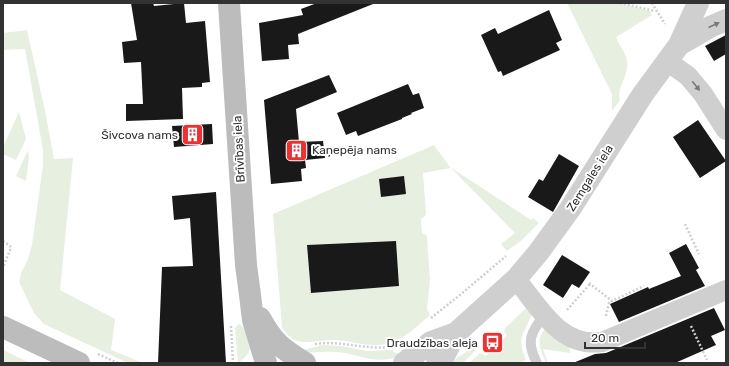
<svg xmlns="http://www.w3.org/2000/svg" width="729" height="366" font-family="Rubik,sans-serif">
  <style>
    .green { fill: #e7efe0; fill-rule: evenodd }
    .building { fill: #191919 }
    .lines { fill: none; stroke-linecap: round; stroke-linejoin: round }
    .path { stroke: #cfcfcf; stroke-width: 2.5; stroke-dasharray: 2 2; stroke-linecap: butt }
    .service { stroke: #cfcfcf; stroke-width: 10 }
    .minor { stroke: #cfcfcf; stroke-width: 20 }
    .tertiary { stroke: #cfcfcf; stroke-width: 22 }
    .secondary { stroke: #bcbcbc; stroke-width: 22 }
    .oneway { fill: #797979 }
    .labels { text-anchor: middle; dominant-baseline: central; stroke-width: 4; stroke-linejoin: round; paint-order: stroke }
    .poi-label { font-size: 12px; fill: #323232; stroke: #fff; text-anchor: end }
    .street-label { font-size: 12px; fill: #323232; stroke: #fff }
  </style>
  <rect width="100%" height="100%" fill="#fff"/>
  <path class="green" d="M567 3H617L650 11 652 15 616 37C619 45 625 52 627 60 630 75 616 88 620 100L612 111V94Z
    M27 30 45 111 54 159 73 158 60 290 115 319 111 350 143 363H128L44 324 34 313 19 282 21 273 28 259 32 245 43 165V150L25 49 3 50V33Z
    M19 112 26 139 16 160 3 154V147Z
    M434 145 450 167 531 220 533 218 539 223 522 240 507 251 501 244 515 233 451 168 423 173 426 214 424 217 421 219 422 233 426 235 427 237 430 280 427 309 430 315C418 325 406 338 390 343 370 349 352 340 332 340 321 340 309 344 298 341 291 339 286 334 282 327L273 214ZM396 241 399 286 311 293 307 245Z
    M28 150 29 157 26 181 16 176Z
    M527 307 532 314C524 335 516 336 526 360L519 363H469L480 353 486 356 507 335 504 332 505 328Z
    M239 324C245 326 252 342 250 348 249 355 243 359 238 363L235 328Z
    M545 329 570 347V353L543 349 548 363H546C541 351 535 340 545 329Z
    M322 345 341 346 367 351 392 350 399 356C374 366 359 353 335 352 322 351 312 354 300 351Z
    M475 346 477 349 463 363H450Z
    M3 350 30 363H3Z"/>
  <path class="building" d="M131 3H153L154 6 184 3 186 23 205 21 210 82 202 83V87L182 88 183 119 126 121V104H143L141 62 124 63 122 42 137 40Z
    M317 3 373 4 298 34 299 44 288 45 289 59 262 61 259 23 303 15 301 9Z
    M549 10 562 40 556 43 560 50 503 76 501 71 498 72 481 35 495 28 498 34Z
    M726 35V54L714 61 705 46Z
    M329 75 337 92 296 109 299 142 323 141 325 158 305 160 306 168 301 169 302 181 271 184 264 100Z
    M408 84 413 95 419 93 424 108 411 113 412 114 402 118V119L358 136 356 131 346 135 337 113Z
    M698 120 726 161 700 178 673 137Z
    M212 124 213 144 174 147 172 126Z
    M559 154 579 166 553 212 528 197 539 179 543 181Z
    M404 176 406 194 381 197 379 179Z
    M216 192 226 363H158L162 267 193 266 190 218 174 220 172 196Z
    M396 241 399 286 311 293 307 245Z
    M686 244 699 268 696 270 705 286 619 322 610 304 648 287 649 289 681 276 669 253Z
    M562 255 590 272 579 288 572 284 563 298 543 285Z
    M714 308 725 330 711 336 716 345 675 363H573L595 354 606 353Z"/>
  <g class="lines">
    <path class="path" d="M620 3 655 11
      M652 3 665 24
      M685 224 699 254
      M3 241 10 246 11 248 3 267
      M589 283 612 301 644 286
      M567 310 590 284
      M606 316 609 303 612 301
      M431 318 460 295 506 256
      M231 326 233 363
      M691 326 707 360
      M315 344C341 340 364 350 390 347
      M98 354 118 363"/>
    <path class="service" d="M537 363C526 342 530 332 545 315"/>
    <path class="minor" d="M667 61 688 76 703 94 726 130
      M516 279C539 307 560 348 602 342L726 290"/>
    <path class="tertiary" d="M679 45 712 26 726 20
      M404 363 431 342 456 333 516 279 538 253 570 209 643 94 679 45 698 3
      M437 363 445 354 456 333"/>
    <path class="secondary" d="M229 3 246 265 250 295 253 320 266 363
      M260 318C273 342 282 349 305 363
      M3 327 79 363"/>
  </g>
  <defs><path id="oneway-solid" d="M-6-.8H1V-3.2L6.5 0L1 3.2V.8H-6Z"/></defs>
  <g class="oneway">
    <use href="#oneway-solid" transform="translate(714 25) rotate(-25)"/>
    <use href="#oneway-solid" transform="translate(696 86) rotate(52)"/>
  </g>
  <defs>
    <symbol id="building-square" viewBox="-11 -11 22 22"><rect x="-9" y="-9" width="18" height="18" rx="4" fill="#eb3233" stroke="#fff"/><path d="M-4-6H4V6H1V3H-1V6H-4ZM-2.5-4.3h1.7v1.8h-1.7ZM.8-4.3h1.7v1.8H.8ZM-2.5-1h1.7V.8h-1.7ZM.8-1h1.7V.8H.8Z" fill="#fff"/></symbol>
    <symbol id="bus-square" viewBox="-11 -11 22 22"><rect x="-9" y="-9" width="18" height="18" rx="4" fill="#eb3233" stroke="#fff"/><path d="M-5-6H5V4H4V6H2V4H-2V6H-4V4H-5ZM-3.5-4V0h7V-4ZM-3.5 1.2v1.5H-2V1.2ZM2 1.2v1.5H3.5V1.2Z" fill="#fff"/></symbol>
  </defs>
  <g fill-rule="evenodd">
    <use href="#building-square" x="180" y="122" width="25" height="25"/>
    <use href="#building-square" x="284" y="138" width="25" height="25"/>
    <use href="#bus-square" x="480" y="330" width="25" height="25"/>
  </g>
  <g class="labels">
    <g class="poi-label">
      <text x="178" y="135">Šivcova nams</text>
      <text x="312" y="150" text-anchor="start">Kaņepēja nams</text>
      <text x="478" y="343">Draudzības aleja</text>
    </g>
    <g class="street-label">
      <text transform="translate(239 149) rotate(-93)">Brīvības iela</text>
      <text transform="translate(590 178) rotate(-58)">Zemgales iela</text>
    </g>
  </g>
  <rect width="729" height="366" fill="none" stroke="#323232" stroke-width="8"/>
  <path d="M585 342v6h60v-6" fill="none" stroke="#323232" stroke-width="2"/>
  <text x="591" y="342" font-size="12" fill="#323232" stroke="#ffffff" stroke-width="3" paint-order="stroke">20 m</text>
</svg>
